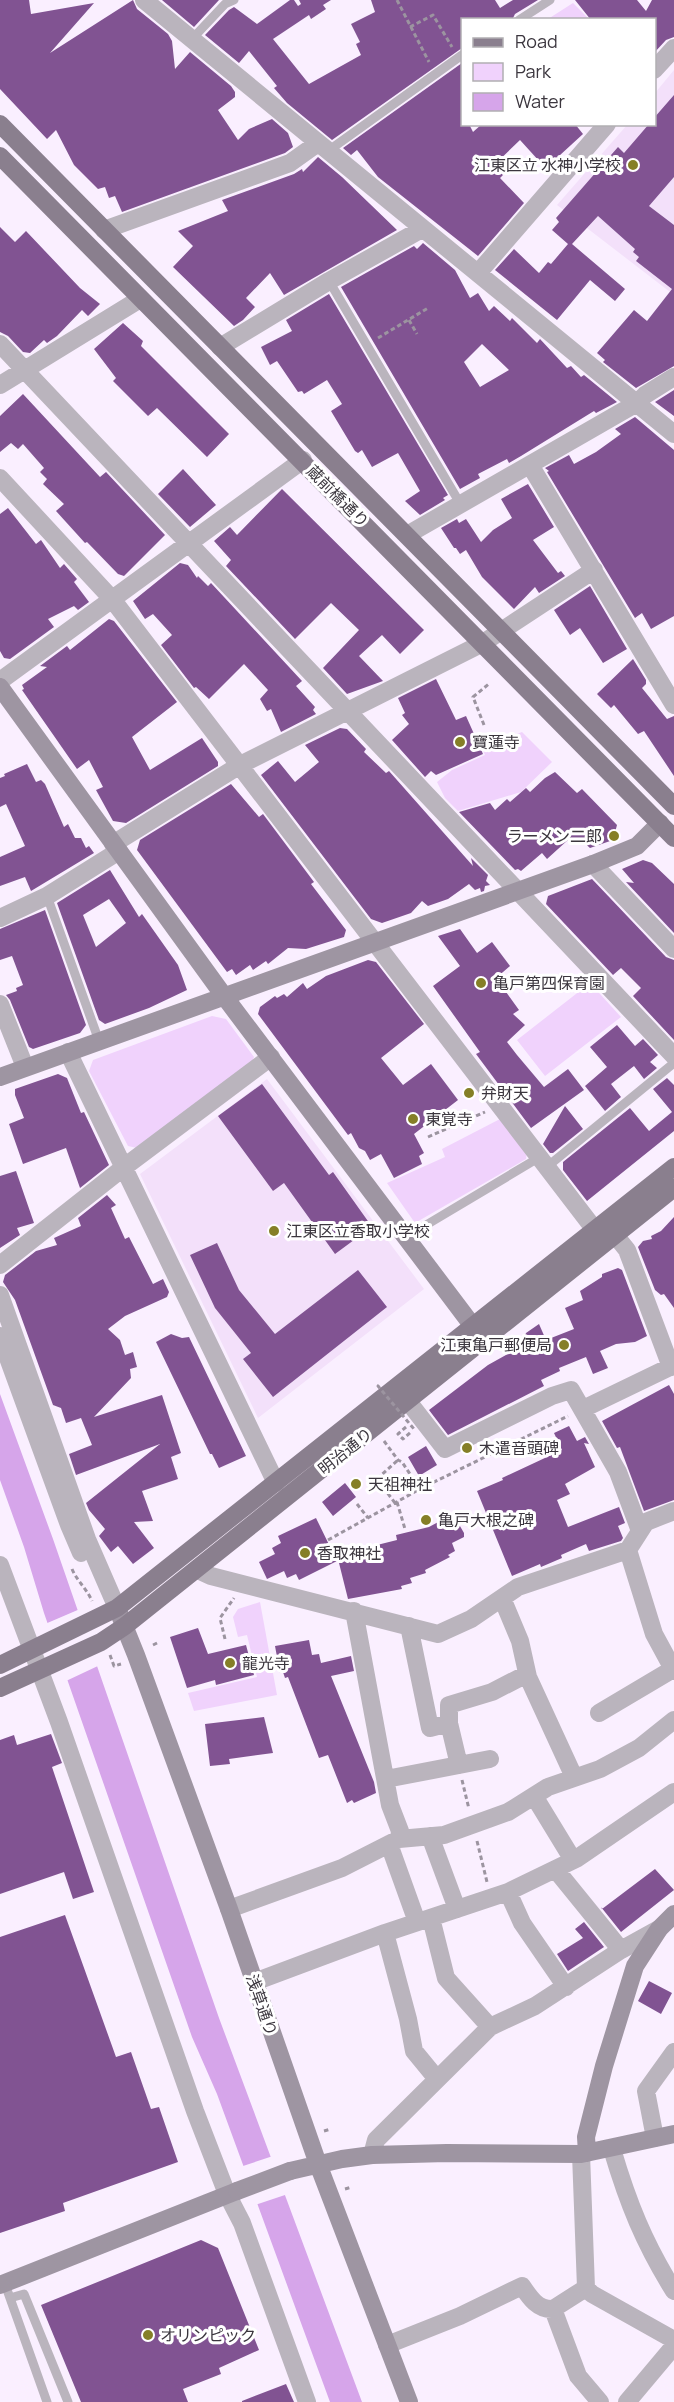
<svg xmlns="http://www.w3.org/2000/svg" width="674" height="2402" font-family="Manrope,'Noto Sans JP',sans-serif">
  <style>
    .built { fill: #f3e0fa }
    .green { fill: #f0d2fc }
    .water { fill: #d6a5ea }
    .pier { fill: #faefff }
    .building { fill: #815392; fill-rule: evenodd }
    .lines { fill: none; stroke-linecap: round; stroke-linejoin: round }
    .path { stroke: #9c94a0; stroke-width: 3; stroke-dasharray: 4.5 3; stroke-linecap: butt }
    .lane { stroke: #bab4bd; stroke-width: 9 }
    .street { stroke: #bab4bd; stroke-width: 18 }
    .secondary { stroke: #9e95a2; stroke-width: 18 }
    .primary { stroke: #8a7f8e; stroke-width: 18 }
    .path-bridge { stroke: #9c94a0; stroke-width: 3; stroke-dasharray: 4.5 3; stroke-linecap: butt }
    .secondary-bridge { stroke: #9e95a2; stroke-width: 18 }
    .poi-dot { fill: #857f27; stroke: #fff; stroke-width: 2 }
    .labels { text-anchor: middle; dominant-baseline: central; stroke-width: 6; stroke-linejoin: round; paint-order: stroke }
    .poi-label { font-size: 16px; fill: #3b363e; stroke: #fff; text-anchor: start }
    .street-label { font-size: 16px; fill: #3b363e; stroke: #fff }
  </style>
  <rect width="100%" height="100%" fill="#faefff"/>
  <path class="built" d="M674 70V295L557 205 627 125 654 124 655 93Z
    M267 1079 424 1289 258 1418 140 1174Z"/>
  <path class="green" d="M573 3 589 19H548Z
    M522 732 552 762 521 792 458 811 445 798 437 782 452 770 485 755 482 747Z
    M590 983 621 1017 545 1076 517 1040Z
    M212 1016 226 1019 254 1057 252 1062 137 1148 128 1146 89 1071 93 1060Z
    M500 1119 527 1152 526 1159 415 1223 387 1183 445 1157 442 1149Z
    M260 1602 277 1695 194 1711 188 1693 257 1677 247 1635 238 1637 233 1617 238 1609Z"/>
  <path class="water" d="M0 1394 53 1539 219 2018 362 2402H330L217 2094 192 2037 44 1613 24 1547 0 1480Z"/>
  <path class="pier" d="M80 1609 100 1665 66 1681 45 1624Z
    M273 2156 288 2194 255 2205 240 2167Z"/>
  <path class="building" d="M0 0H29L31 14 94 3 50 53 133 0 137 9 168 34 172 41 175 69 190 52 231 86 235 92V97L218 110 238 140 249 129 272 119 288 133 293 147 285 153 122 212 115 196 109 198 105 187 98 189 74 165 56 130 47 139 0 89Z
    M162 0H219L194 27Z
    M290 0H294L298 6 301 4 299 0H331L323 5 326 9 311 19 309 15 273 39 309 84 361 55 356 44 360 42 351 24 375 12 371 0H495L500 8 513 0H538L515 14 512 20H462V48L332 140 287 103 274 88 277 86 249 51 239 63 205 35 229 10 234 7 257 24Z
    M575 0H637L646 11 652 0H674V37L666 40 654 53V20H591Z
    M462 63V124H469L473 132 482 124H575L583 134 559 156 562 159 550 173 520 140 493 166 503 175 500 178 524 203 478 256 378 177 357 150 351 155 343 148Z
    M674 95V177L649 206 674 225V366L636 388 603 362 605 360 597 353 634 310 647 321 672 289 636 261 639 257 633 252 635 249 598 216 572 244 625 289 615 301 590 280 557 320 495 270 514 249 539 273 548 262 551 264 568 244 552 230 559 222 556 218 618 147 624 153 649 124H654V118Z
    M318 157 342 177 397 230 284 295 270 273 246 298 255 307 243 320 234 326 173 267 193 246 178 231 228 211 222 200 294 174 302 169 303 172Z
    M0 227 15 242 26 231 80 288 100 304 88 316 82 310 57 336 47 343 44 340 30 353 23 352 8 336 0 332Z
    M423 243 455 270 470 298 478 293 489 311 494 306 510 321 512 318 537 343 540 339 567 368 571 366 581 377 584 375 617 402 596 413 594 411 521 456 509 463 507 459 478 474 480 478 460 489 341 287 414 246 417 249ZM482 344 509 370 480 387 464 362Z
    M329 294 448 495 443 498 445 500 420 515 405 501 420 491 398 453 372 467 362 450 358 453 355 451 331 411 342 404 327 380 304 394 302 391 298 392 277 361 270 365 261 347 292 331 286 320Z
    M123 323 143 341 141 346 229 434 207 457 157 408 148 416 113 381 116 378 94 349Z
    M674 390V416L655 402Z
    M23 394 100 477 106 472 165 535 124 576 118 574 87 542 85 543 56 511 64 504 43 484 47 479 40 472 44 468 23 444 18 449 11 443 0 452V416Z
    M635 417 674 450V616L651 629 642 613 635 618 547 472 549 471 545 468 569 455 574 464 596 452 621 434 615 429Z
    M183 469 216 505 190 527 158 494Z
    M528 484 554 527 533 540 558 573 561 571 565 576 539 593 535 587 514 609 482 577 466 550 460 554 456 548H454L441 528 457 519 459 523 466 519 481 542 493 530 512 518 501 499Z
    M282 489 424 630 400 654 382 635 359 656 383 681 347 694 323 668 359 630 331 603 295 639 226 566 231 560 214 541 230 527 237 535Z
    M8 508 36 544 41 540 60 568 64 564 77 579 74 582 89 602 78 610 74 606 48 619 54 627 10 659 4 658 0 651V514Z
    M180 563 188 565 197 578 198 576 208 586 211 583 302 681 296 686 315 707 313 710 316 714 281 732 271 709 267 711 260 699 268 690 244 664 209 699 196 687 194 688 161 645 172 635 153 614 145 619 133 601Z
    M590 586 627 649 603 663 580 628 570 635 554 610Z
    M109 619 114 621 177 702 132 737 150 770 202 738 218 762V766L126 823 113 821 96 790 103 787 89 760 77 769 22 690 24 689 22 685 47 667 40 666 67 646 70 650Z
    M633 659 646 680V684L642 688 667 719 674 716V776L644 731 638 734 614 705 611 708 597 694Z
    M436 679 456 720 466 716 483 754 436 775 431 771 425 777 392 740 409 724 402 715 405 713 398 698Z
    M340 728 347 729 366 749 364 752 386 773 389 771 473 866 471 858 488 875 486 881 490 885 485 886 484 891 481 892 480 888 475 890 469 884 448 899 428 906 422 901 411 913 382 923 371 919 261 775 278 761 295 782 319 762 305 745Z
    M27 764 36 782 41 780 45 784 64 827 68 824 75 838H81L86 848 89 846 94 853 31 891 25 877 0 886V857L25 846 6 804 0 807V778L5 776 4 774Z
    M555 772 577 793 582 789 617 825 613 840 590 848 579 838 573 843 569 839 547 859 542 853 521 871 518 869 515 870 459 812 490 803 495 810 507 799 510 802 526 788 530 792 545 778Z
    M231 784 259 817 263 814 314 882 311 884 346 930 344 937 306 949 288 948 268 964 266 961 253 970 250 965 236 975 232 969 227 972 137 850 140 840Z
    M643 860 652 863 674 884V933L626 882 634 883 622 869Z
    M110 870 139 917 142 914 178 965 187 990 149 1008 105 1024 99 1020 57 903ZM109 899 126 923 96 947 83 915Z
    M592 879 666 957 674 960V1040L633 996 641 988 621 968 613 975 546 904 548 896Z
    M45 910 86 1025 80 1033 33 1049 29 1047 10 1000 6 995 17 991 16 988 23 985 12 956 0 960V929Z
    M460 929 477 953 492 942 510 966 496 978 519 1010 513 1014 525 1025 507 1042 517 1055 544 1087 568 1069 584 1090 531 1128 476 1054 480 1052 433 986 460 966 438 936Z
    M368 960 376 962 424 1024 381 1058 403 1085 431 1064 458 1100 414 1134 424 1153 419 1156 422 1164 394 1178 381 1154 370 1160 365 1151 359 1148 351 1133 348 1135 258 1014 260 1007 275 996 277 998 284 994 287 997 303 983 307 989 326 976Z
    M617 1025 635 1046 643 1039 658 1055 650 1062 657 1068 644 1079 634 1066 611 1084 621 1097 605 1111 585 1086 607 1067 590 1047Z
    M58 1074 67 1078 81 1113 84 1112 109 1165 80 1188 66 1148 23 1164 9 1124 24 1118 15 1095V1089Z
    M667 1078 674 1085V1131L587 1201 563 1170V1162L630 1108 649 1131 672 1112 653 1089Z
    M262 1084 329 1175 333 1172 370 1224 352 1237 354 1240 335 1254 284 1183 273 1191 218 1116Z
    M565 1106 583 1129 553 1153H550L543 1144Z
    M16 1171 34 1223 17 1228 20 1235 0 1248V1176Z
    M107 1195 116 1205 111 1208 125 1239 129 1237 153 1284 163 1279 169 1292 167 1297 125 1316 108 1329 120 1340 125 1355 133 1352 137 1367 130 1369 131 1378 94 1417 162 1395 181 1453 171 1457 178 1479 142 1491 153 1521 134 1522 154 1548 133 1564 118 1546 111 1552 99 1536 105 1529 89 1510 86 1503 160 1444 76 1475 69 1454 92 1445 81 1418 66 1423 61 1408 53 1405 15 1300 3 1282 5 1275 36 1251 57 1245 54 1238 81 1226 78 1218Z
    M674 1217V1308L664 1294 661 1295 655 1290 638 1247 643 1241 652 1239 651 1236 661 1231Z
    M217 1243 239 1290 275 1334 358 1270 387 1307 273 1397 243 1359 251 1353 215 1308 190 1255Z
    M618 1268 622 1270 647 1336 635 1342 616 1344 600 1351 608 1368 593 1374 586 1357 559 1368 560 1371 541 1380 544 1386 448 1435 429 1410 488 1365 513 1351 511 1347 523 1341 526 1333 539 1324 546 1340 574 1329 565 1308 583 1300 580 1291 602 1277V1274Z
    M171 1334 182 1338 189 1337 246 1456 219 1468 212 1454H210L156 1342Z
    M669 1385 674 1394V1500L644 1511 620 1447 617 1448 602 1421Z
    M569 1426 577 1441 585 1437 589 1444 584 1443 595 1467 565 1484 570 1494 557 1500 568 1527 619 1507 625 1523 618 1526 623 1538 621 1541 589 1551 586 1544 561 1555 562 1558 541 1567 540 1564 512 1576 477 1491 503 1480 502 1478 562 1450 554 1433Z
    M426 1446 437 1465 419 1476 408 1457Z
    M345 1483 356 1497 333 1516 322 1502Z
    M453 1514 464 1533V1537L452 1543 455 1551 448 1555 450 1557 425 1570 426 1573 410 1578 412 1583 401 1586 402 1589 348 1599 337 1555 397 1540 396 1535 429 1527Z
    M316 1518 337 1561 299 1580 296 1574 287 1578 284 1571 267 1579 259 1562 275 1554 272 1548 281 1543 278 1536Z
    M198 1628 208 1654 246 1645 254 1675 216 1685 215 1680 187 1688 170 1637Z
    M309 1640 312 1655 319 1654 321 1663 351 1656 354 1671 331 1676 374 1782 376 1793 354 1803 352 1800 347 1803 328 1755 319 1758 288 1677 285 1678 283 1672 280 1673 275 1646Z
    M264 1717 273 1753 229 1759 230 1764 210 1766 205 1724Z
    M51 1734 62 1763 52 1767 94 1892 73 1899 64 1872 0 1894V1740L14 1735 17 1745Z
    M655 1869 674 1890 621 1932 601 1907 602 1909Z
    M65 1915 116 2057 131 2052 151 2109 159 2107 178 2162 63 2203 65 2211 0 2233V1937Z
    M584 1922 604 1947 568 1971 557 1954 583 1938 575 1929Z
    M649 1981 672 1993 661 2014 638 2001Z
    M201 2240 218 2248 259 2350 219 2368 221 2374 183 2389 188 2402H81L41 2305Z
    M286 2384 294 2402H242V2401Z"/>
  <g class="lines">
    <path class="path" d="M397 0 429 62
      M410 27 433 15 452 47
      M409 320 417 334
      M378 338 428 308
      M484 725 473 697 490 683
      M428 1137 485 1112
      M406 1427 398 1434 403 1439 412 1431
      M384 1441 398 1460 402 1462 420 1489
      M397 1502 405 1529
      M395 1503 377 1479 398 1460
      M357 1504 368 1518
      M328 1540 420 1489 568 1416
      M72 1569C77 1581 87 1589 92 1601
      M225 1639 220 1618 234 1598
      M153 1645 159 1642
      M110 1655 114 1666 121 1664
      M462 1780 469 1809
      M477 1841 487 1882
      M324 2131 331 2129
      M345 2189 352 2187"/>
    <path class="lane" d="M519 20 550 0
      M192 39 225 4 234 0
      M328 151 462 55
      M329 281 461 505
      M47 896 99 1041
      M548 1166 674 1063
      M406 1237 540 1157
      M5 2284 47 2402
      M10 2298 24 2294 68 2402"/>
    <path class="street" d="M144 0 674 434
      M654 70 674 48
      M104 230 290 163 318 143
      M478 273 607 124
      M0 344 674 1056
      M220 347 329 281 422 229
      M0 385 140 299
      M530 465 674 705
      M0 478 112 599 595 1230
      M407 535 637 403 645 395 674 377
      M0 681 303 460
      M113 844 240 765 483 643 594 570
      M593 864 674 949
      M0 918 47 896 119 851
      M0 1004 25 1067
      M68 1052 276 1483
      M615 1235 627 1250 671 1367
      M0 1265 123 1168 271 1057
      M0 1295 87 1539 117 1608
      M0 1336 69 1525 81 1553
      M407 1400 445 1449 552 1396 571 1390 618 1472 640 1531
      M583 1409 674 1365
      M674 1511 646 1522 628 1550 654 1634 674 1671
      M0 1565 59 1722 195 2111 227 2194 242 2223 307 2402
      M198 1570 211 1576 438 1634 471 1619 518 1587 628 1550
      M502 1598 520 1641 528 1677 574 1777
      M354 1611 390 1805 400 1831 399 1839
      M409 1626 430 1728 449 1723 459 1765
      M599 1713 673 1669
      M449 1723V1705L492 1692 527 1674
      M386 1779 490 1759
      M534 1796 573 1860
      M430 1836 457 1909
      M389 1844 417 1922
      M556 1870 621 1950
      M508 1892 522 1923 566 1987
      M229 1909 342 1868 399 1839 444 1835 508 1812 548 1787 600 1769 639 1748 674 1720
      M431 1918 446 1978 490 2027
      M385 1933 408 2019 414 2051 437 2079
      M254 1982 385 1933 508 1892 576 1859 674 1792
      M655 2138 646 2091 674 2052
      M612 2149C628 2203 644 2243 674 2291
      M581 2154 586 2288 592 2294 674 2340
      M372 2155 376 2140 490 2027 535 2006 621 1950 659 1929
      M586 2288 553 2309 578 2376 600 2402
      M387 2345 460 2316 522 2286C530 2298 538 2310 553 2309
      M627 2402 674 2346"/>
    <path class="secondary" d="M0 687 224 996 481 1337
      M0 1077 593 864 637 846 660 823
      M117 1608 136 1655 229 1909 318 2164 409 2402
      M587 2153 586 2137 604 2066 635 1966 659 1929 674 1914
      M290 2171 342 2159 372 2155 447 2153 581 2154 674 2134
      M0 2285 237 2191"/>
    <path class="primary" d="M0 124 674 806
      M0 156 674 838
      M0 1665 117 1608 674 1167
      M0 1688 101 1642 125 1626 674 1188"/>
    <path class="path-bridge" d="M379 1385 378 1386 414 1429 413 1430"/>
    <path class="secondary-bridge" d="M237 2191 290 2171"/>
  </g>
  <g class="poi-dot">
    <circle cx="633" cy="165" r="6"/>
    <circle cx="460" cy="742" r="6"/>
    <circle cx="614" cy="836" r="6"/>
    <circle cx="481" cy="983" r="6"/>
    <circle cx="469" cy="1093" r="6"/>
    <circle cx="413" cy="1119" r="6"/>
    <circle cx="274" cy="1231" r="6"/>
    <circle cx="564" cy="1345" r="6"/>
    <circle cx="467" cy="1448" r="6"/>
    <circle cx="356" cy="1484" r="6"/>
    <circle cx="426" cy="1520" r="6"/>
    <circle cx="305" cy="1553" r="6"/>
    <circle cx="230" cy="1663" r="6"/>
    <circle cx="148" cy="2335" r="6"/>
  </g>
  <g class="labels">
    <g class="poi-label">
      <text x="621" y="165" text-anchor="end">江東区立 水神小学校</text>
      <text x="472" y="742">寶蓮寺</text>
      <text x="602" y="836" text-anchor="end">ラーメン二郎</text>
      <text x="493" y="983">亀戸第四保育園</text>
      <text x="481" y="1093">弁財天</text>
      <text x="425" y="1119">東覚寺</text>
      <text x="286" y="1231">江東区立香取小学校</text>
      <text x="552" y="1345" text-anchor="end">江東亀戸郵便局</text>
      <text x="479" y="1448">木遣音頭碑</text>
      <text x="368" y="1484">天祖神社</text>
      <text x="438" y="1520">亀戸大根之碑</text>
      <text x="317" y="1553">香取神社</text>
      <text x="242" y="1663">龍光寺</text>
      <text x="160" y="2335">オリンピック</text>
    </g>
    <g class="street-label">
      <text transform="translate(338 496) rotate(45)">蔵前橋通り</text>
      <text transform="translate(345 1451) rotate(-39)">明治通り</text>
      <text transform="translate(262 2005) rotate(71)">浅草通り</text>
    </g>
  </g>
  <rect x="461" y="18" width="195" height="108" fill="#ffffff" stroke="#b1afb2" stroke-width="1.5"/>
  <rect x="473" y="38" width="30" height="9" fill="#8a7f8e" stroke="#b1afb2" stroke-width="1.5"/>
  <text x="515" y="48" font-size="18" fill="#3b363e">Road</text>
  <rect x="473" y="63" width="30" height="18" fill="#f0d2fc" stroke="#b1afb2" stroke-width="1.5"/>
  <text x="515" y="78" font-size="18" fill="#3b363e">Park</text>
  <rect x="473" y="93" width="30" height="18" fill="#d6a5ea" stroke="#b1afb2" stroke-width="1.5"/>
  <text x="515" y="108" font-size="18" fill="#3b363e">Water</text>
</svg>
